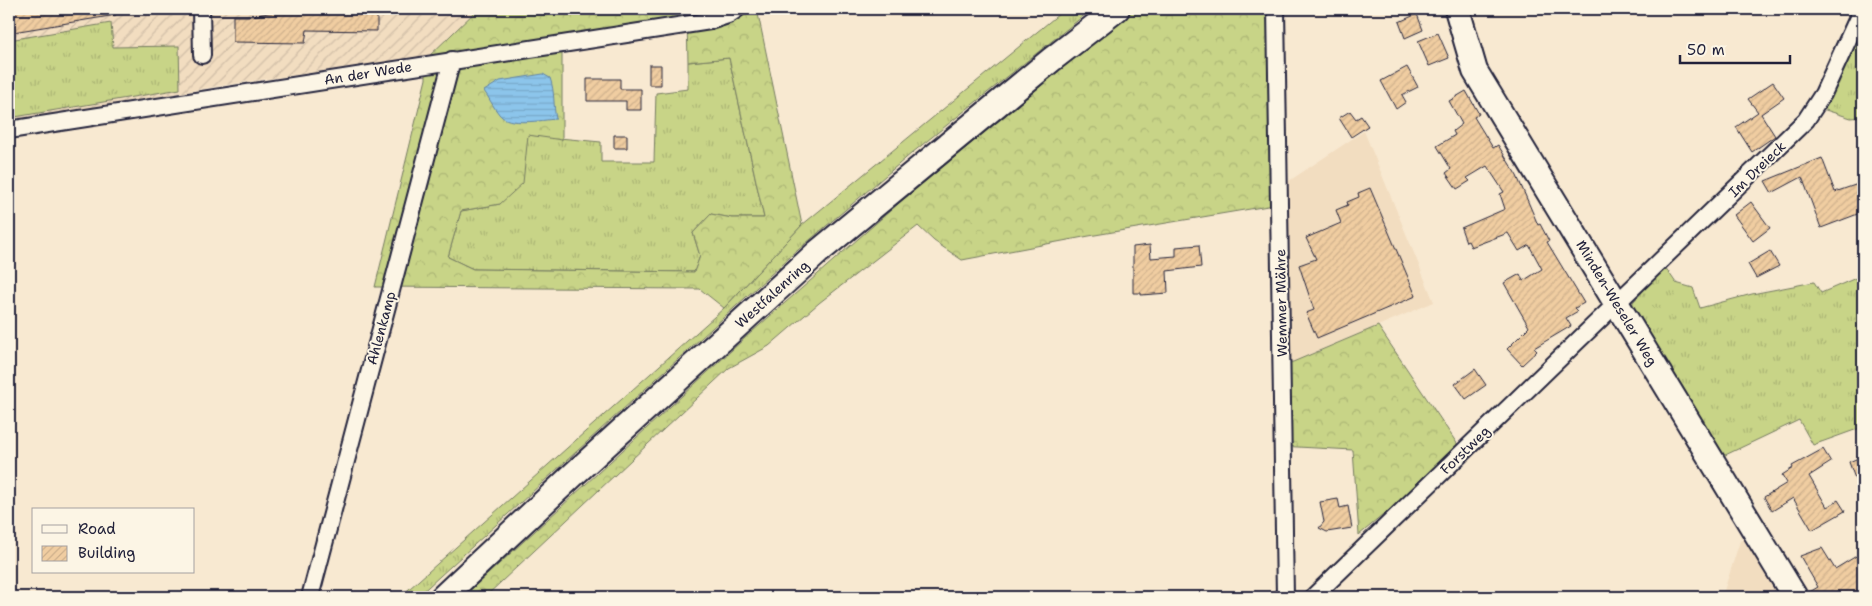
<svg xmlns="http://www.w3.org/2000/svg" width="1872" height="606" font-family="'Shantell Sans',sans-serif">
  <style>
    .built { fill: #f2ddc0 }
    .industrial { fill: url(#industrial-furrows) }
    .grass { fill: url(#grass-tufts); stroke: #757b61 }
    .forest { fill: url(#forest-crowns); stroke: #757b61; fill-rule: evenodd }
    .water { fill: url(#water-rules); stroke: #6284a5 }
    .building { fill: url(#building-hatch); stroke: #22223b }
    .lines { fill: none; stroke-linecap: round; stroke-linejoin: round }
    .street-casing { stroke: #22223b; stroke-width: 20 }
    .secondary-casing { stroke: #22223b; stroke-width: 28 }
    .street { stroke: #fcf5e5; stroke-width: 16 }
    .secondary { stroke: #fcf5e5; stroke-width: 24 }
    .labels { text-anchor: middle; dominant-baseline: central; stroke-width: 4; stroke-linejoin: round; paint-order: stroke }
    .street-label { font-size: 14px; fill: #22223b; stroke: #fcf5e5 }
  </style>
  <defs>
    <pattern id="industrial-furrows" width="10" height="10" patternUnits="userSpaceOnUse" patternTransform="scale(1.25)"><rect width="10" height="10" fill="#f2ddc0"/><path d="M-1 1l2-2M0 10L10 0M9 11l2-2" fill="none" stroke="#cfbda6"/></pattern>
    <pattern id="grass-tufts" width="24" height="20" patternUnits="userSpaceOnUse" patternTransform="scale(1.25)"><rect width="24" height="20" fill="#c8d487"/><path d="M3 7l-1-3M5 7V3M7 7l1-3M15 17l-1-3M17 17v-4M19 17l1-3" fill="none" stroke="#acb675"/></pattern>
    <pattern id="forest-crowns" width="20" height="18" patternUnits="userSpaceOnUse" patternTransform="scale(1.25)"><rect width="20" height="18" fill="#c8d487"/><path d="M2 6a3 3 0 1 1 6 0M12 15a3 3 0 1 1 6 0" fill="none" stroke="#acb675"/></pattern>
    <pattern id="water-rules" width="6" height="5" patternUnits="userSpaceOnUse" patternTransform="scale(1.25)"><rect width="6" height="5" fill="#8cc5eb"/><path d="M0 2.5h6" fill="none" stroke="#78a9ca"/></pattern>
    <pattern id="building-hatch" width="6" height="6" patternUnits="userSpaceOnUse" patternTransform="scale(1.25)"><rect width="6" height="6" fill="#f0cda1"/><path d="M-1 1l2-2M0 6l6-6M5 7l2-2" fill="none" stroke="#ceb08c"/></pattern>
  </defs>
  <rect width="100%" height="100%" fill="#f8e9d1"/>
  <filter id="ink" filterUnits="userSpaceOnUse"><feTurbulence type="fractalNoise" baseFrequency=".02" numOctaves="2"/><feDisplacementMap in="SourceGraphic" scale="10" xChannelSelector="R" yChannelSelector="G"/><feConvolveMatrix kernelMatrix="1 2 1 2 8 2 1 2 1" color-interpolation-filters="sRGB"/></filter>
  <g filter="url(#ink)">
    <path class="built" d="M1364 131 1434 302 1293 362H1287L1286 183Z
      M1762 526 1807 597H1722L1740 541Z"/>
    <path class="industrial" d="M9 9H478L429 56 218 86 9 123Z"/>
    <path class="grass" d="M1065 9H1092L912 153 791 256 417 597H400L724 308 802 225Z
      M1863 16V117L1851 118 1819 108Z
      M111 23 113 47 179 46 180 89 9 118V40Z
      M729 58 764 218H732L711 214 693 233 700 256 694 272 473 269 448 257 461 211 500 204 528 135 601 142V162H654L656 93 688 89V62Z
      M1665 267 1676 283 1693 288 1700 308 1752 294 1814 282 1821 293 1863 275V427L1813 445 1799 420 1719 458 1632 310 1633 302Z"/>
    <path class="forest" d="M478 9H757L802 225 724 308 700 289 375 287 426 79V59ZM687 19 688 62 729 58 764 218H732L711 214 693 233 700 256 694 272 473 269 448 257 461 211 500 204 523 183 528 135 562 140V37Z
      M1134 9H1268L1274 205 1089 236 962 260 934 241 918 226 819 303 769 346 729 368 485 597H463L745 338 899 203Z
      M1378 326 1458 445 1400 501 1359 535 1353 450 1279 446 1278 364 1293 362Z"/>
    <path class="water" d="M543 74 550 78C555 92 553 104 556 119 542 120 508 127 499 114 493 107 490 99 484 91L500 81Z"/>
    <path class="building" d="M9 9H115L116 15 13 32Z
      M273 9H377V31L307 30 305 43 233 42V16H253L273 12Z
      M1417 14 1423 30 1405 38 1399 22Z
      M1438 33 1449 58 1429 66 1418 41Z
      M649 65H661V85H649Z
      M1407 67 1418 87 1402 95 1406 102 1396 109 1381 81Z
      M587 79H620V89H641V110H626V101H587Z
      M1773 82 1784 98 1761 114 1775 136 1752 152 1736 127 1758 112 1748 99Z
      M1466 91 1479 114 1474 117 1493 148 1498 145 1517 176 1538 225 1540 224 1549 241 1547 242 1584 303 1575 308 1578 311 1566 318 1571 326 1534 348 1537 351 1522 365 1507 349 1529 327 1504 283 1520 274 1523 281 1542 269 1529 245 1519 251 1508 233 1471 247 1468 241 1466 242 1461 228 1505 209 1500 194 1504 192 1487 166 1467 178 1470 181 1457 189 1446 173 1451 169 1437 146 1455 135 1453 131 1462 124 1449 101Z
      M1350 111 1356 119 1361 116 1368 126 1351 137 1339 118Z
      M614 135H627V148H614Z
      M1822 158 1835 192 1858 184 1863 197V212L1821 228 1802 177 1772 193 1765 181Z
      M1370 188 1416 296 1317 338 1306 313 1314 310 1299 265 1316 259 1306 238 1341 223 1336 210 1348 205 1347 202 1359 197 1358 193Z
      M1751 202 1770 228 1753 241 1734 215Z
      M1150 245 1151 258 1176 256V247L1199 245 1201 267 1167 271 1168 293 1141 295V293H1133V247Z
      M1770 251 1779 266 1756 278 1748 264Z
      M1475 369 1486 385 1466 399 1455 384Z
      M1823 449 1831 462 1809 476 1827 507 1838 500 1845 511 1812 530 1793 498 1772 511 1764 497 1787 483 1782 475 1793 468 1792 466Z
      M1863 456V498H1862L1849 462Z
      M1338 499 1340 508 1348 506 1352 528 1327 532 1319 528 1324 522 1320 502Z
      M1822 548 1835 569 1858 555 1863 563V576L1858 579 1863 590V597H1837L1834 592 1825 597H1809L1808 593 1818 587 1800 556Z"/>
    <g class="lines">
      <defs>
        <path id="street" d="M201 9 202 55
          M1276 9 1285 597
          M9 130 710 21 728 15 737 9
          M310 597 452 60
          M1313 597 1806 120 1823 94 1862 9"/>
        <path id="secondary" d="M1457 9 1475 71 1795 597
          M443 597 574 474 818 252 1051 60 1117 9"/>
      </defs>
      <use href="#street" class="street-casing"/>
      <use href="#secondary" class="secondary-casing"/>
      <use href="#street" class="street"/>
      <use href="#secondary" class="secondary"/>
    </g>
  </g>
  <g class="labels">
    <g class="street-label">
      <text transform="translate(368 73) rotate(-9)">An der Wede</text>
      <text transform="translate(1757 169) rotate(-44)">Im Dreieck</text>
      <text transform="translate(772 294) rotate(-42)">Westfalenring</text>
      <text transform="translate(1281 303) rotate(-91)">Wemmer Mähre</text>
      <text transform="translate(1617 303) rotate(59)">Minden-Weseler Weg</text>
      <text transform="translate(381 328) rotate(-75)">Ahlenkamp</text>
      <text transform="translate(1465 450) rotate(-44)">Forstweg</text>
    </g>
  </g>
  <rect width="1872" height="606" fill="none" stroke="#fcf5e5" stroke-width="30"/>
  <rect x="15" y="15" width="1842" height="576" fill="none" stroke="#22223b" stroke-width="2" filter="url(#ink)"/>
  <rect x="32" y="508" width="162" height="65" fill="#fcf5e5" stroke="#a5a1a1"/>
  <rect x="42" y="525" width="25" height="8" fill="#fcf5e5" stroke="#a5a1a1"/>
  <text x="78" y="534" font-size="15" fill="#22223b">Road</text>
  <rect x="42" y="546" width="25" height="15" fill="url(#building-hatch)" stroke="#a5a1a1"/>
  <text x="78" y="558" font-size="15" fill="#22223b">Building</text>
  <path d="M1680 55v8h110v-8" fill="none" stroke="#22223b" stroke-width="2.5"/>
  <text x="1687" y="55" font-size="15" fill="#22223b" stroke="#fcf5e5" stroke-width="4" paint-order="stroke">50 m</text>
</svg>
